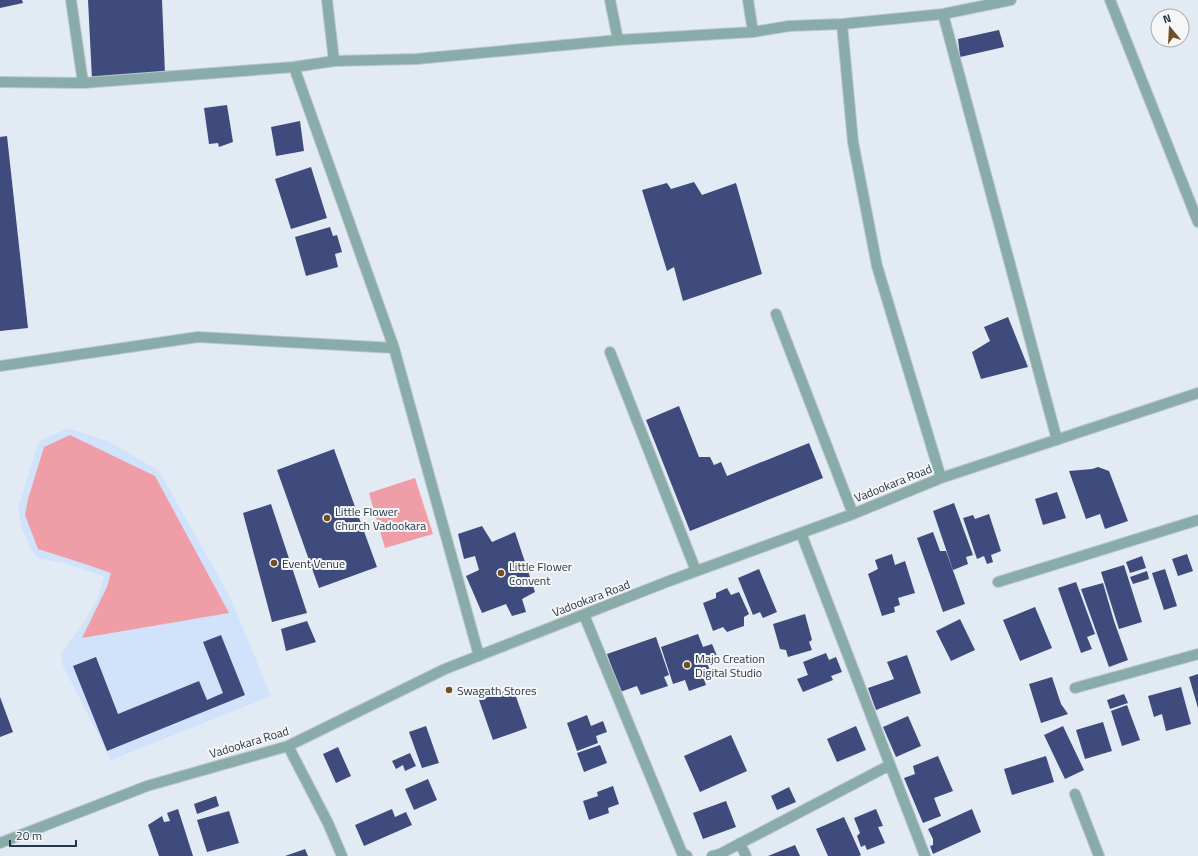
<svg xmlns="http://www.w3.org/2000/svg" width="1198" height="856" font-family="'Titillium Web',sans-serif">
  <style>
    .built { fill: #d0e3fa }
    .green { fill: #ef9da7 }
    .building { fill: #3f4b7c }
    .lines { fill: none; stroke-linecap: round; stroke-linejoin: round }
    .minor-casing { stroke: #bcc6d2; stroke-width: 12 }
    .minor { stroke: #8aaca9; stroke-width: 10 }
    .poi-dot { fill: #6f4f25; stroke: #f6f6f6; stroke-width: 1.5 }
    .labels { text-anchor: middle; dominant-baseline: central; stroke-width: 4; stroke-linejoin: round; paint-order: stroke }
    .street-label { font-size: 12px; fill: #25374a; stroke: #f6f6f6 }
    .poi-label { font-size: 12px; fill: #25374a; stroke: #f6f6f6; text-anchor: start }
  </style>
  <rect width="100%" height="100%" fill="#e2eaf4"/>
  <path class="built" d="M68 428 110 442 159 471 229 595 271 696 111 760 62 664 61 653 81 627 97 600 104 576 63 563 39 558 32 551 22 529 18 508 39 441Z"/>
  <path class="green" d="M70 435 155 476 229 613 82 638 107 587 111 573 88 565 38 549 25 515 28 499 44 447Z
    M415 478 433 534 385 548 369 493Z"/>
  <path class="building" d="M0 0H22L23 3 0 8Z
    M88 0H162L165 74 92 79Z
    M999 30 1004 47 960 57 958 39Z
    M227 105 233 142 219 147 218 143 209 144 204 108Z
    M300 121 304 151 276 156 271 127Z
    M7 136 28 328 0 331V137Z
    M311 167 327 218 291 229 275 179Z
    M694 182 702 195 736 183 762 274 683 301 674 267 667 271 642 190 667 183 671 189Z
    M330 227 333 236 337 235 342 252 335 254 338 267 306 276 295 237Z
    M1008 317 1028 367 981 379 972 352 990 341 984 327Z
    M679 406 699 457H710L714 465 721 462 727 476 809 443 823 478 690 531 646 420Z
    M334 449 377 567 319 588 277 470Z
    M1098 467 1109 471 1128 521 1105 529 1100 514 1086 519 1069 471 1092 469Z
    M1057 492 1066 518 1043 525 1035 499Z
    M954 503 973 555 966 557 968 564 953 570 933 511Z
    M271 504 307 613 272 622 243 513Z
    M989 514 1001 551 991 555 993 562 987 564 984 556 977 559 963 518 973 515 975 519Z
    M482 526 492 542 515 532 535 592 522 599 526 612 512 616 506 604 482 613 466 576 479 570 475 556 464 559 458 534Z
    M933 532 940 551H946L965 604 943 612 917 538Z
    M892 554 895 565 905 561 915 593 898 598 900 605 894 607 895 612 882 616 868 574 878 569 875 560Z
    M1187 554 1193 571 1178 576 1172 559Z
    M1142 556 1146 568 1130 573 1126 562Z
    M1124 565 1142 622 1119 629 1101 572Z
    M759 569 777 612 763 618 760 612 753 615 738 578Z
    M1165 569 1177 606 1164 610 1152 573Z
    M1147 571 1149 579 1133 584 1130 577Z
    M1076 582 1095 634 1087 637 1092 649 1081 653 1058 588Z
    M1103 583 1114 621 1128 660 1109 667 1081 589Z
    M727 588 731 595 739 592 749 614 744 617V626L727 632 723 627 713 631 703 603 716 598V593Z
    M1035 607 1052 648 1020 661 1003 620Z
    M805 614 812 640 809 642 812 650 788 657 786 650 780 649 773 624Z
    M960 619 975 650 951 661 936 631Z
    M307 621 316 642 286 651 281 629Z
    M698 634 703 647 712 644 717 656 706 659 710 671 702 674 706 685 689 691 685 680 673 684 661 647Z
    M221 635 245 695 107 751 73 666 96 657 118 714 199 681 207 700 223 693 203 642Z
    M656 637 669 675 664 677 668 686 641 695 637 686 620 692 607 654Z
    M826 653 829 660 836 657 842 672 831 676 833 680 803 692 797 679 808 675 803 662Z
    M907 655 921 693 876 710 868 688 894 679 887 662Z
    M1198 674V708L1189 677Z
    M1052 677 1061 704 1068 714 1041 723 1029 684Z
    M1181 687 1191 724 1166 731 1162 714 1154 717 1148 696Z
    M513 688 527 728 493 740 479 700Z
    M1124 694 1128 703 1110 709 1107 700Z
    M0 697 13 732 0 737Z
    M1127 705 1140 740 1122 746 1111 711Z
    M587 715 591 726 603 721 607 732 596 736 598 743 577 751 567 723Z
    M908 716 921 746 896 757 883 727Z
    M1103 722 1112 751 1085 759 1076 730Z
    M426 726 439 763 422 768 409 732Z
    M856 726 866 750 837 762 827 739Z
    M1063 726 1084 770 1065 779 1044 735Z
    M731 735 747 771 700 792 684 756Z
    M600 745 607 763 584 772 577 753Z
    M338 747 351 776 336 783 323 754Z
    M410 753 416 766 405 771 403 765 396 769 392 761Z
    M938 756 953 791 934 798 941 816 923 823 904 778 915 774 913 766Z
    M1046 756 1054 782 1012 795 1004 769Z
    M428 779 437 800 414 810 405 789Z
    M613 786 619 804 608 808 609 813 589 820 583 801 598 796 597 792Z
    M789 787 796 802 777 810 771 796Z
    M216 796 219 806 197 814 194 804Z
    M726 801 736 827 703 839 693 813Z
    M178 809 193 856H159L148 825 162 816 164 822 170 821 167 813Z
    M392 809 395 817 406 812 412 825 364 846 355 825Z
    M876 809 883 826 878 827 885 843 867 850 865 845 861 847 857 836 860 833 854 818Z
    M972 809 981 832 933 854 930 846 933 845V839L928 829Z
    M229 811 239 843 207 852 197 820Z
    M844 817 861 855 859 856H828L816 829Z
    M795 845 800 856H768Z
    M305 849 308 856H285Z"/>
  <g class="lines">
    <defs>
      <path id="minor" d="M71 0 83 83
        M327 0 334 61
        M610 0 618 40
        M748 0 753 32
        M1110 0 1198 222
        M943 14 1057 440
        M842 24 853 142 877 266 941 478
        M0 82 83 83 294 67 334 61 416 59 544 47 618 40 753 32 789 26 842 24 943 14 1011 0
        M776 314 853 514
        M394 348 479 656
        M610 352 696 571
        M0 366 198 337 394 348 294 67
        M801 533 925 856
        M998 582 1198 520
        M584 615 682 853 687 856
        M1075 688 1198 654
        M288 746 328 823 342 856
        M1075 794 1099 856
        M0 843 147 786 288 746 445 669 669 581 853 514 941 478 1198 393
        M740 843 746 856
        M712 856 720 854 890 765"/>
    </defs>
    <use href="#minor" class="minor-casing"/>
    <use href="#minor" class="minor"/>
  </g>
  <g class="poi-dot">
    <circle cx="327" cy="518" r="4"/>
    <circle cx="274" cy="563" r="4"/>
    <circle cx="501" cy="573" r="4"/>
    <circle cx="687" cy="665" r="4"/>
    <circle cx="449" cy="690" r="4"/>
  </g>
  <g class="labels">
    <g class="street-label">
      <text transform="translate(893 483) rotate(-22)">Vadookara Road</text>
      <text transform="translate(591 598) rotate(-21)">Vadookara Road</text>
      <text transform="translate(249 742) rotate(-17)">Vadookara Road</text>
    </g>
    <g class="poi-label">
      <text x="335" y="511">Little Flower<tspan x="335" dy="14">Church Vadookara</tspan></text>
      <text x="282" y="563">Event Venue</text>
      <text x="509" y="566">Little Flower<tspan x="509" dy="14">Convent</tspan></text>
      <text x="695" y="658">Majo Creation<tspan x="695" dy="14">Digital Studio</tspan></text>
      <text x="457" y="690">Swagath Stores</text>
    </g>
  </g>
  <g transform="translate(1170 28) rotate(342)"><circle r="19" fill="#f6f6f6" stroke="#a2aab1"/>
  <path d="M0-3L7 15L0 10L-7 15Z" fill="#6f4f25"/>
  <text y="-6" font-size="11" font-weight="bold" text-anchor="middle" fill="#25374a">N</text>
  </g>
  <path d="M10 840v6h66v-6" fill="none" stroke="#25374a" stroke-width="2"/>
  <text x="16" y="840" font-size="12" fill="#25374a" stroke="#f6f6f6" stroke-width="3" paint-order="stroke">20 m</text>
</svg>
